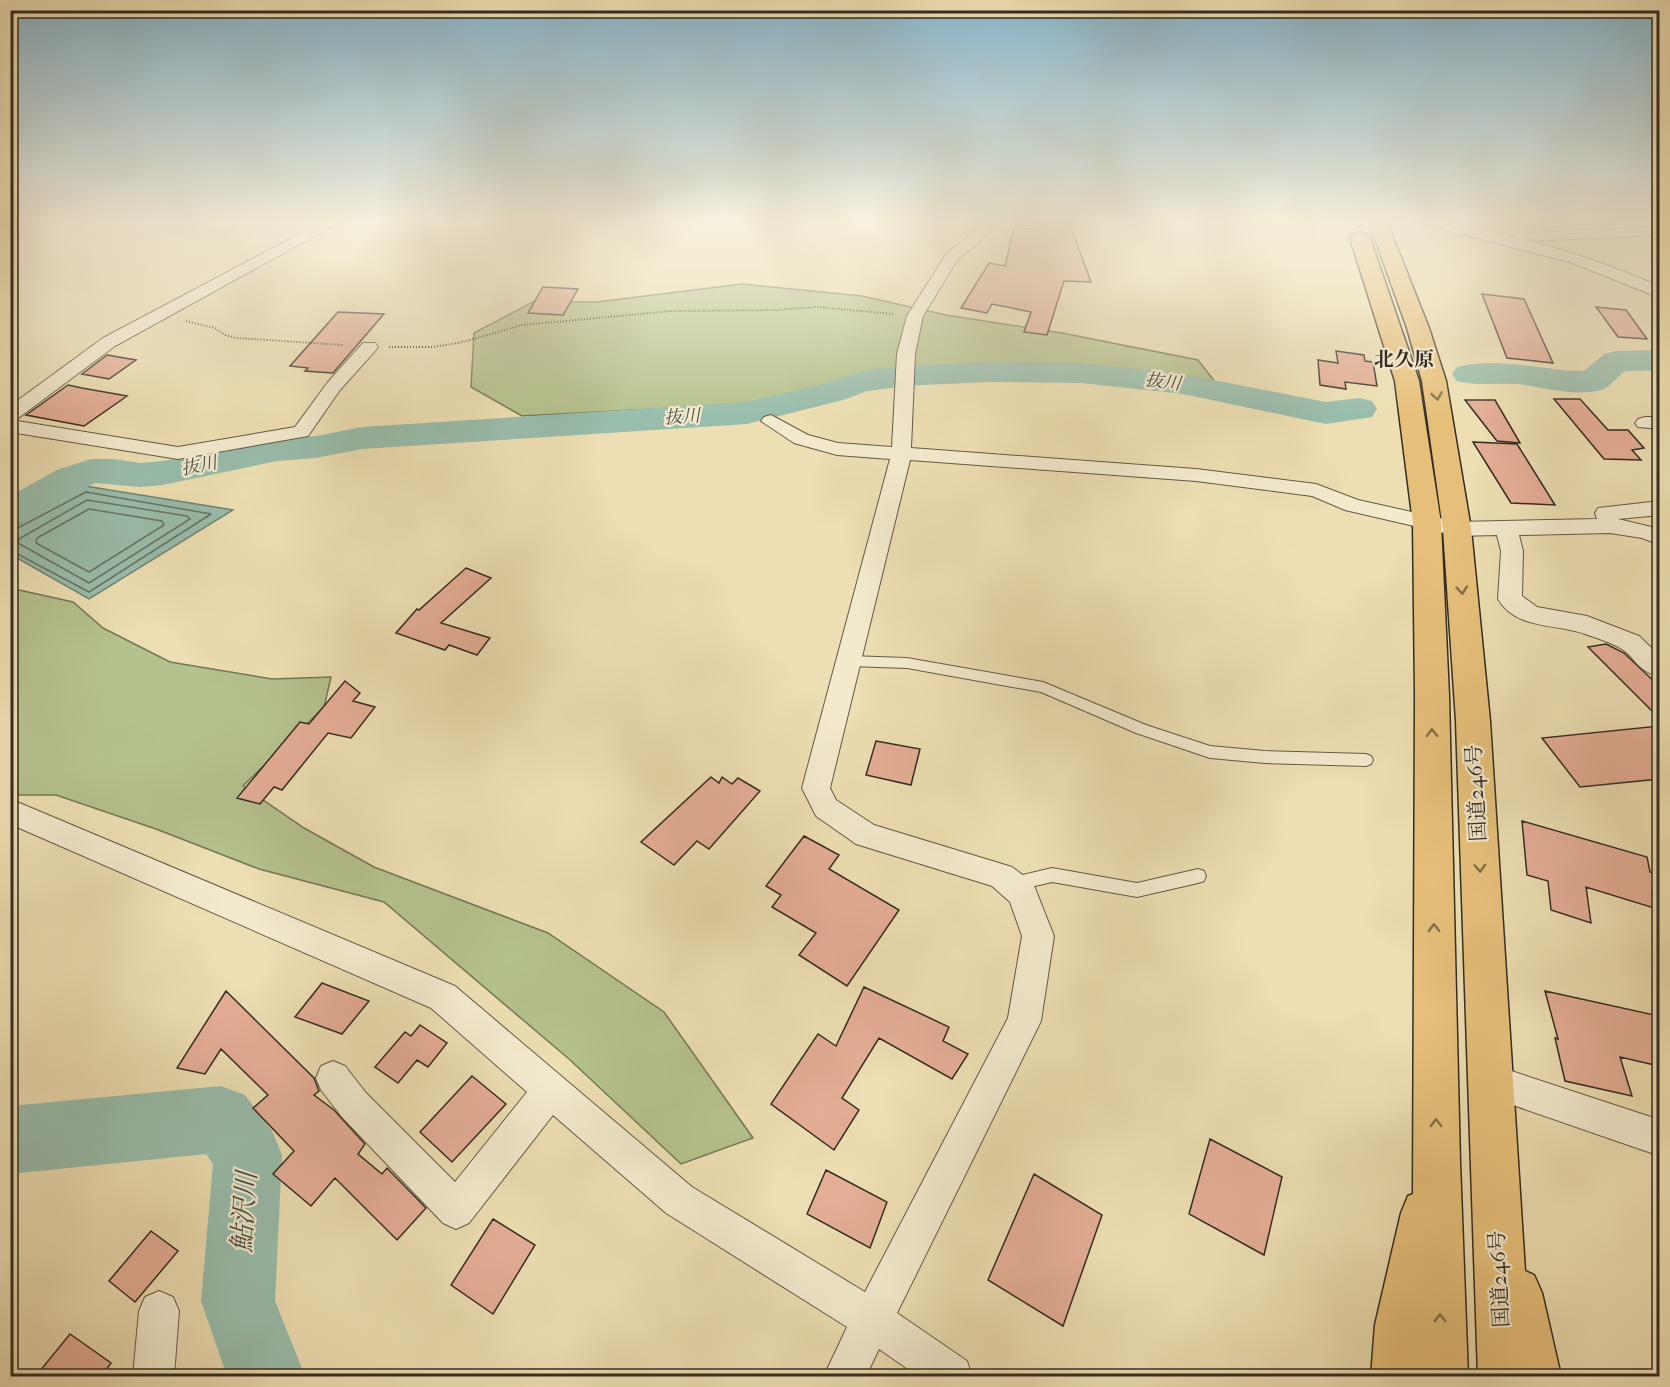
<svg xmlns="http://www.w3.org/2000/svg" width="1670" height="1387" font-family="'IM FELL French Canon','Noto Serif JP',serif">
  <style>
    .green { fill: #b5c28e; stroke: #747758; stroke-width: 1.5 }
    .water { fill: #99bdac; stroke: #708375; stroke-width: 1.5 }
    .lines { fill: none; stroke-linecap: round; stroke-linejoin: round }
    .shore { stroke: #667467; stroke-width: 1.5 }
    .river { fill: #99bdac; fill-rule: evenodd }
    .building { fill: #e5ae96; stroke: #332c22; stroke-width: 1.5 }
    .service-casing { stroke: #625946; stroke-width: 2 }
    .minor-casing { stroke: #625946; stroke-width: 2 }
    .trunk-casing { stroke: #332c22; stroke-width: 3 }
    .path { stroke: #332c22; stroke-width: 2; stroke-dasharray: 1 2; stroke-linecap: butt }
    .service { fill: #f3eace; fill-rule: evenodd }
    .minor { fill: #f3eace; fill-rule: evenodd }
    .trunk { fill: #e6c07a; fill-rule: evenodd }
    .oneway { stroke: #846f4a }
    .labels { text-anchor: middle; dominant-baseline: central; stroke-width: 4.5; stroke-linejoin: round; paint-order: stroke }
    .far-water-label { font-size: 18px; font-style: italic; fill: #4c5044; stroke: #f3eace }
    .far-quarter-label { font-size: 20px; font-weight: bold; fill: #332c22; stroke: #f3eace }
    .street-label { font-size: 21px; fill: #332c22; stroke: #f3eace }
    .near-water-label { font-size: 27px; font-style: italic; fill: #4c5044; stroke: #f3eace }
  </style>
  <rect width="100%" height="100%" fill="#eddfb3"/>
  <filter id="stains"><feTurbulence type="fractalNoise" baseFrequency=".00333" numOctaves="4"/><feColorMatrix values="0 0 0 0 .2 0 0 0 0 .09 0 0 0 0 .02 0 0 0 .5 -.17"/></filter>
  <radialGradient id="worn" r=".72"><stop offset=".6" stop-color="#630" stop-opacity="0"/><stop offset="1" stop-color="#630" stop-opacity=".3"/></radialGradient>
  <path class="green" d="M742 284 862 296 946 315 1062 333 1198 360 1219 387 1048 366 768 403 522 416 471 387 474 333 533 302H597Z
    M10 588 73 602 103 628 170 662 272 679 331 677 324 707 243 786 304 828 374 867 548 933 664 1012 753 1138 681 1164 569 1059 384 902 259 869 156 829 56 795H11Z"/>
  <path class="water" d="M85 486 233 510 89 599 10 554 11 528Z"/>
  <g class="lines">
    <path class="shore" d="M87 500 187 516 190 519 89 583 18 543 19 539Z
      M89 509 162 521 164 525 89 572 36 543 37 538Z
      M10 532 86 492 211 514 89 592 10 550"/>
    <path class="river" d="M1660 350V370L1625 371C1619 376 1611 385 1604 389 1581 398 1541 387 1517 384 1497 383 1477 386 1457 381L1452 374 1457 367C1499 356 1542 371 1584 371L1604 354 1616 351Z
      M989 362 1081 363 1183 374 1326 402 1359 398 1372 401 1377 409 1372 417 1326 424 1183 394 1081 383 989 382 901 386 867 391 843 400 747 424 362 449 316 458 277 461 163 485 140 487 95 483 24 522 10 526V496L57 470 91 459H114L140 463 163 461 277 439 316 436 362 427 747 402 820 385 860 372 901 366Z
      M221 1086 245 1095 272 1131 282 1155 275 1301 305 1376H227L201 1301 213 1164 206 1154 10 1174V1106Z"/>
  </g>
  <path class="building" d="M1038 222H1069L1091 282 1064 281 1047 335 1024 332 1031 312 992 304 987 313 961 308 989 263 1005 266 1014 227 1041 230Z
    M543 287 578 289 563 315 528 313Z
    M1482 294 1524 299 1553 363 1507 358Z
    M1596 307 1626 310 1647 339 1618 337Z
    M338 312 384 314 333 373 305 371 308 368 290 366Z
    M1336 351 1364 355 1365 361 1373 362 1377 386 1345 382 1346 389 1320 385 1318 360 1338 363Z
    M107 355 136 360 109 379 82 374Z
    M68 385 82 388 127 396 84 426 26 415Z
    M1554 399H1580L1608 430H1628L1644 448 1632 450 1641 460 1604 459Z
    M1465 400H1495L1520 443 1497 441Z
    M1473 442 1517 444 1555 505 1511 503Z
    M466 568 491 578 441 623 490 638 477 655 449 645 445 650 396 633 417 609 419 610Z
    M1606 644 1624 653 1659 686V718L1588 647Z
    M345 681 360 693 353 701 375 707 351 738 328 733 282 790 274 787 260 804 237 798 300 722 309 724Z
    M1659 726V779L1580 787 1542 738Z
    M876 741 920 749 911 785 866 775Z
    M711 777 719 783 722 777 732 784 738 778 760 791 709 849 697 841 674 865 641 842Z
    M1522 821 1647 857 1650 872 1659 875V897L1652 894 1654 908 1586 887 1591 923 1551 910 1548 881 1527 875Z
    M804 836 839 855 829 869 899 910 847 986 799 955 816 933 772 907 781 895 766 886Z
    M322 983 369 1001 342 1034 295 1017Z
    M864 987 949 1027 943 1041 968 1054 952 1079 879 1038 842 1098 859 1110 834 1150 771 1104 818 1034 836 1046Z
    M226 991 314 1078 319 1091 314 1095 334 1110 365 1144 358 1154 382 1174 387 1168 426 1208 397 1240 335 1178 311 1206 273 1174 294 1151 253 1108 268 1095 221 1049 205 1074 177 1068Z
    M1545 991 1659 1016V1066L1620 1057 1632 1096 1565 1081 1555 1038 1558 1039Z
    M420 1025 447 1043 428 1067 417 1060 398 1083 375 1067 405 1032 411 1036Z
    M472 1076 506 1104 452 1162 420 1132Z
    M1210 1139 1282 1177 1264 1255 1189 1214Z
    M826 1170 887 1202 870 1248 807 1214Z
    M1034 1174 1102 1215 1063 1326 988 1280Z
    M493 1219 535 1245 493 1314 451 1285Z
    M151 1231 178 1251 135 1302 109 1281Z
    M70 1334 111 1363 101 1377H35Z"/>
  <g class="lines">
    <defs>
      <path id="service" d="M849 656 907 658 1043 682 1146 725 1210 746 1265 751 1366 754 1371 756 1373 760 1371 764 1366 766 1265 763 1210 758 1136 733 1041 692 907 668 849 666 842 661Z
        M1052 868 1137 883 1198 869 1204 871 1206 876 1204 881 1198 883 1137 897 1052 882 1014 891 1008 889 1006 884 1008 879 1014 877Z"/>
      <path id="minor" d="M322 222H340L115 346 17 419 11 420 178 447 295 427 328 382 363 343H375L378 347 375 351 340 390 308 436 178 459 10 432V406L103 338Z
        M980 222H994V225L976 245 958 259 923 316 915 354 911 448 1196 469 1316 484 1358 500 1457 522 1597 519 1595 513 1598 508 1660 501V515L1618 519 1660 529V545L1642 538 1610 533 1519 535 1523 551 1522 596 1537 607 1587 616 1639 636 1660 656V677C1635 670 1636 657 1620 648 1610 642 1596 638 1585 634 1556 623 1516 630 1498 599L1501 551 1497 535 1457 536 1345 510 1312 496 1196 481 910 460 830 788 836 800 874 825 1012 867 1033 883 1054 936 1041 1021 897 1313 967 1361 972 1376H918L879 1349 866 1376H824L847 1327 666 1213 553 1115 469 1223 456 1229 443 1223 342 1117 321 1090 316 1078 321 1066 333 1061 345 1066 366 1093 455 1182 527 1092 431 1008 10 824V799L455 986 692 1187 865 1292 1008 1018 1022 936 1010 902 992 886 856 844 816 816 802 788 890 459 837 455 794 443 761 421 764 417 771 415 808 435 838 443 892 447 897 354 907 316 947 253 966 239Z
        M1423 222H1449L1515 237 1517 234 1522 233 1660 227V235L1530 241C1574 253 1617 267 1660 287V298L1570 262 1425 225Z
        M1645 417H1660V429L1638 427 1635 423 1638 419Z
        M1490 1064 1660 1120V1156L1478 1093 1473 1081 1478 1069Z
        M159 1291 173 1297 179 1311 174 1376H133L139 1311 145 1297Z"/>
      <path id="trunk" d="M1369 222H1387L1429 328 1446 381 1471 529 1490 721 1525 1271 1534 1275 1542 1293 1561 1376H1478L1456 721 1443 529 1422 381 1407 328Z
        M1360 232 1367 234 1370 238 1419 381 1441 523 1449 696 1460 1162 1468 1376H1371L1375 1325 1401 1213 1408 1196 1413 1194 1415 696 1413 523 1395 381 1350 238 1353 234Z"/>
    </defs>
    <use href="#service" class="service-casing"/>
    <use href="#minor" class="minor-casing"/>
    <use href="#trunk" class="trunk-casing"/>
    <path class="path" d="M186 321 215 328 225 335 237 338 343 345
      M389 347H433L463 342 522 325 672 311 775 310 817 307 894 314"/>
    <use href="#service" class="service"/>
    <use href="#minor" class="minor"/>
    <use href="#trunk" class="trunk"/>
  </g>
  <defs><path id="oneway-chevron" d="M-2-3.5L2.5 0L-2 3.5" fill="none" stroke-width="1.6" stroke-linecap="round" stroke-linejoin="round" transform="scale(1.5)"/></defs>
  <g class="oneway">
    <use href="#oneway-chevron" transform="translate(1437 396) rotate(81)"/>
    <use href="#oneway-chevron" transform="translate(1462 590) rotate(85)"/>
    <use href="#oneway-chevron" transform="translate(1432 733) rotate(-91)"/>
    <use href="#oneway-chevron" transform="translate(1480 868) rotate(87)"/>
    <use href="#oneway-chevron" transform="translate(1434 928) rotate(-91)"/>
    <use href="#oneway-chevron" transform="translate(1436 1123) rotate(-91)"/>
    <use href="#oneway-chevron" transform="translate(1440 1318) rotate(-91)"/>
  </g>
  <linearGradient id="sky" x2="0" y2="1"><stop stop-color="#88b8d0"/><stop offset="0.53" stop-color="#f7f1dd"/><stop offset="1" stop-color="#f7f1dd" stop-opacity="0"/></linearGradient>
  <rect width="1670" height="416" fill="url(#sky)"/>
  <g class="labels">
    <g class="far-water-label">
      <text transform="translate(1163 382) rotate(7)">抜川</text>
      <text transform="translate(682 417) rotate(-4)">抜川</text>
      <text transform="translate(199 466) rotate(-12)">抜川</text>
    </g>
    <g class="far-quarter-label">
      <text x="1404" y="359">北久原</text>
    </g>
    <g class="street-label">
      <text transform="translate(1476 793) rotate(-93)">国道246号</text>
      <text transform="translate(1499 1279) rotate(-93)">国道246号</text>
    </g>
    <g class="near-water-label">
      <text transform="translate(244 1212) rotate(-86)">鮎沢川</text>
    </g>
  </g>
  <rect width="1670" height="1387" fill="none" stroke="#eddfb3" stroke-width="36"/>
  <rect x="12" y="12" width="1646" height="1363" fill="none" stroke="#332c22" stroke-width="3"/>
  <rect x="18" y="18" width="1634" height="1351" fill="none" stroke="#332c22" stroke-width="1.5"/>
  <rect width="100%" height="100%" filter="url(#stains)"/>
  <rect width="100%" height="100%" fill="url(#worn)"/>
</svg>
